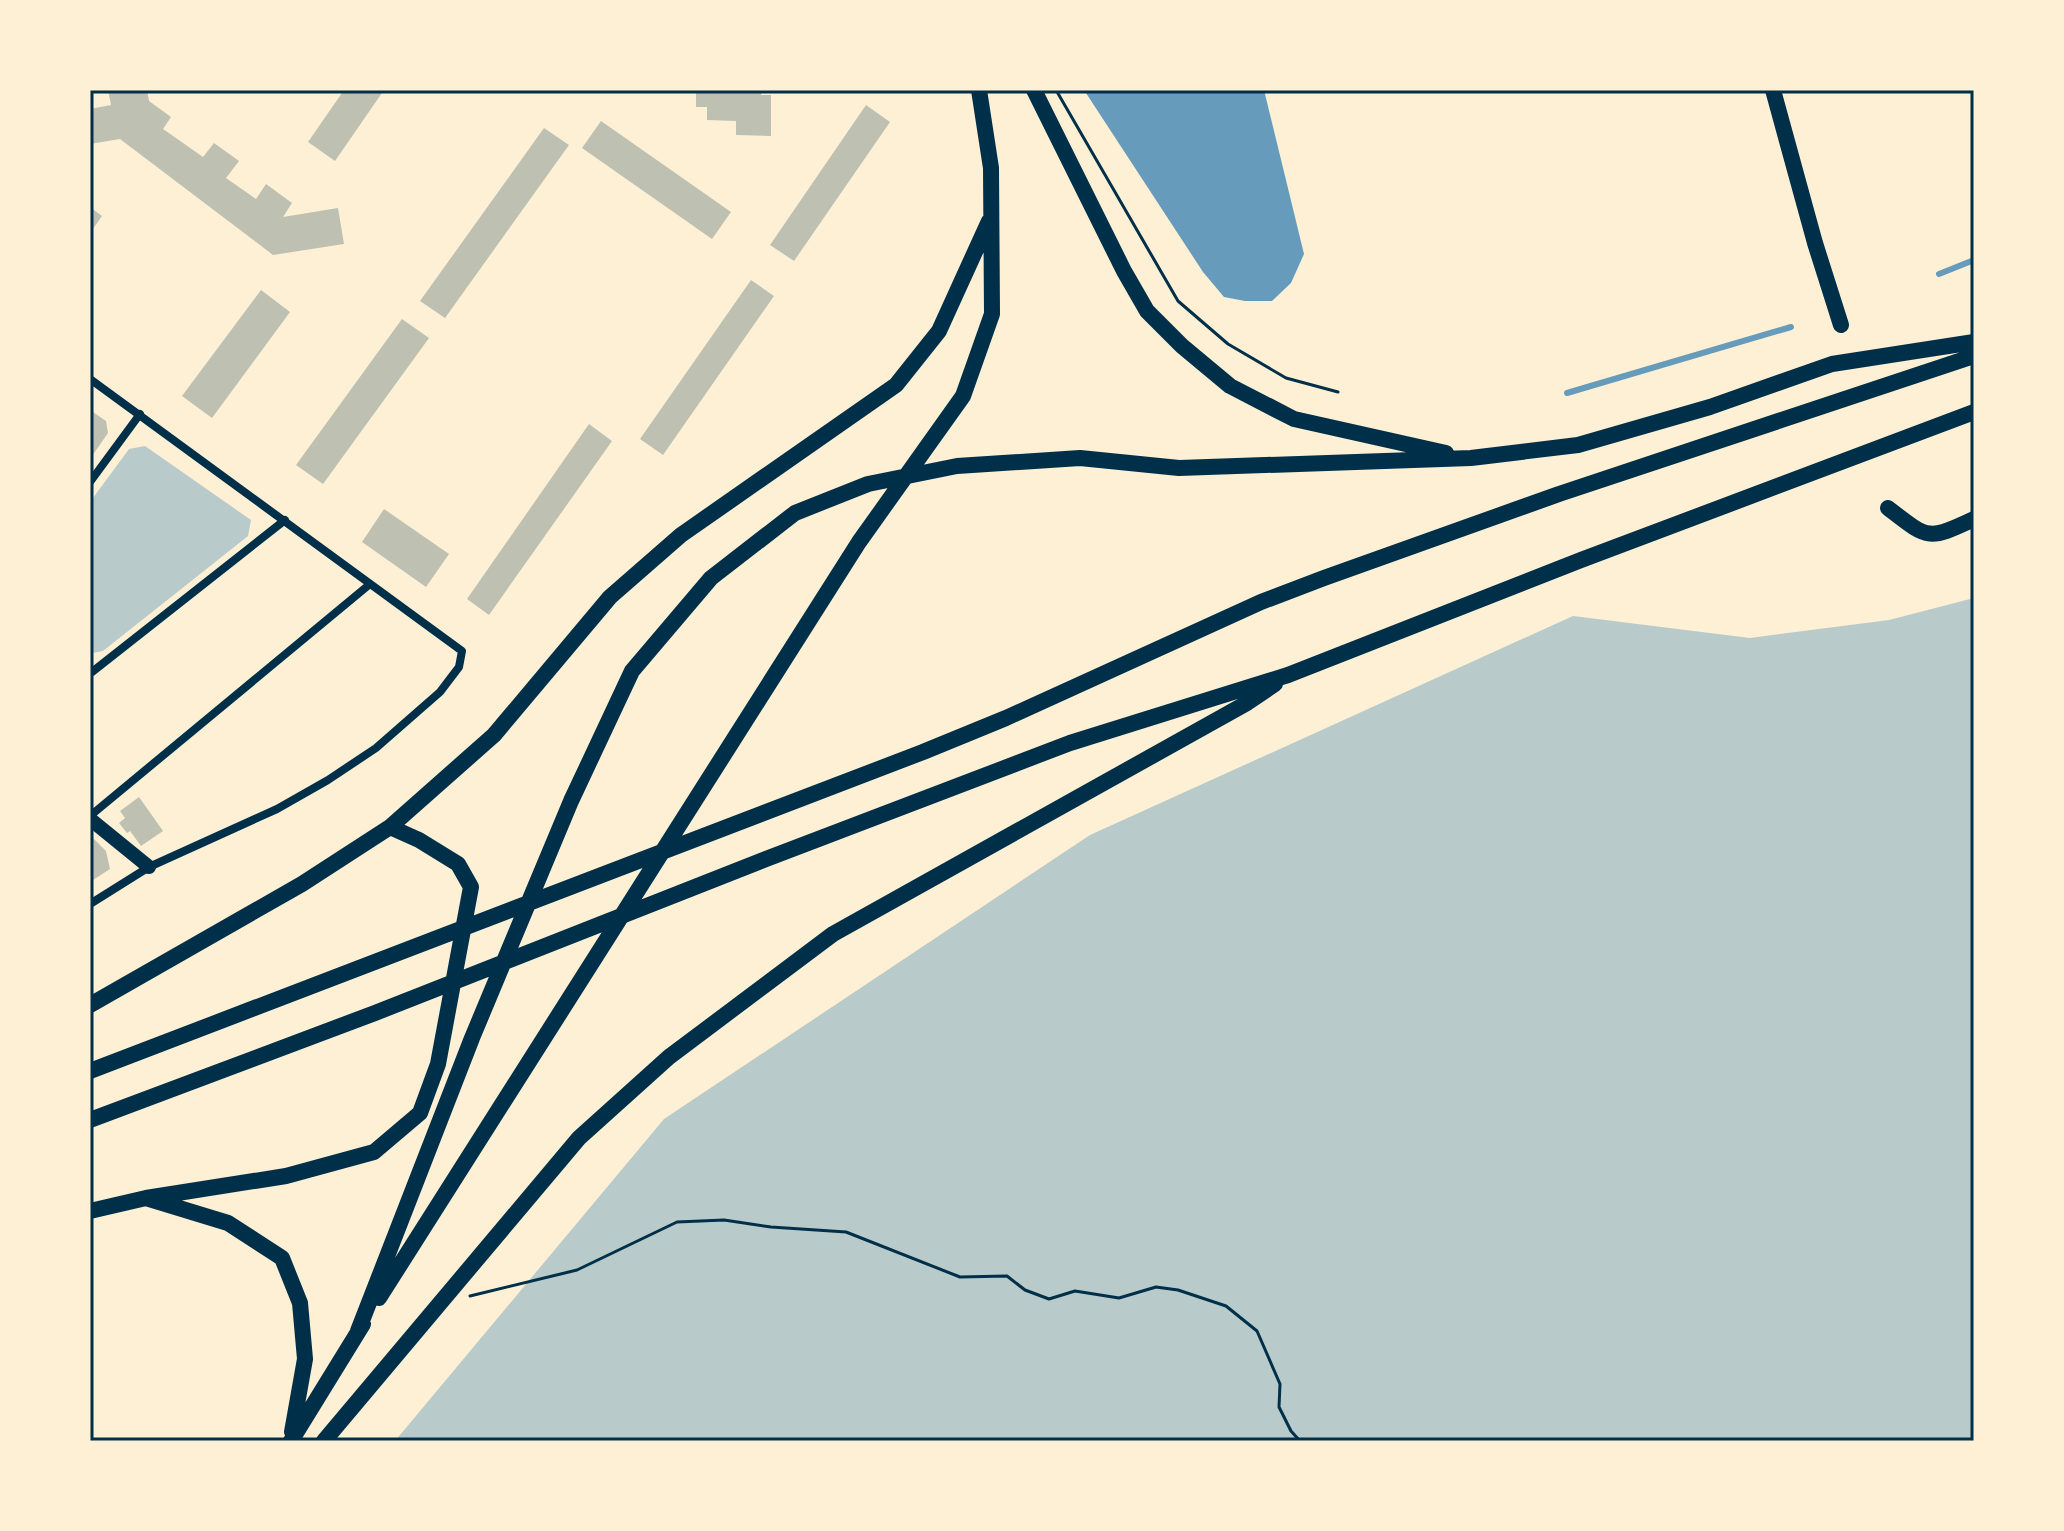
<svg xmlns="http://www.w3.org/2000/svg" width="2064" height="1531" font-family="Commissioner,sans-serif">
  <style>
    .green { fill: #b9caca }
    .water { fill: #669bbc }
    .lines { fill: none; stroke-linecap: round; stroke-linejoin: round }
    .stream { stroke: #669bbc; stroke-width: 6 }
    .building { fill: #bec0b2 }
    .path { stroke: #003049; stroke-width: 3 }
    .minor { stroke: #003049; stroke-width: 8 }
    .tertiary { stroke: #003049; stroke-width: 14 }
    .secondary { stroke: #003049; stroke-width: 16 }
    .neatline { fill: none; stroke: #003049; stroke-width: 3 }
  </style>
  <rect width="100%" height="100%" fill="#fdf0d5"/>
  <path class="green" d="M145 446 251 520 248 536 103 651 92 653 90 651V502L129 449Z
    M1974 598V1441H395L664 1119 1090 835 1573 616 1750 638 1889 620Z"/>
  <path class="water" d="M1084 90H1264L1304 254 1291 283 1272 301H1245L1224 297 1203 272Z"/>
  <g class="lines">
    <path class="stream" d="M1939 274 1974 260
      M1567 393 1791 327"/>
  </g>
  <path class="building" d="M108 90H147L149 101 171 117 163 129 203 157 214 143 239 161 226 178 256 199 266 184 292 203 283 217 338 208 344 244 273 255 120 139 90 144V109L111 105Z
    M344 90H384L335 161 308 142Z
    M696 90H762L761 95H771V136L736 135V121L707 120V107H696Z
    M866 105 890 122 794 261 770 245Z
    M601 121 731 212 712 239 582 148Z
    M544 128 569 145 445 318 420 301Z
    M90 207 102 216 90 233Z
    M751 280 774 296 663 455 640 439Z
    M261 290 290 312 212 418 182 396Z
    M402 319 429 338 323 484 296 465Z
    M90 410 106 421 108 433 90 459Z
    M589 424 612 441 489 615 467 599Z
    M384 509 449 554 426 587 362 542Z
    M139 797 163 831 141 846 130 831 127 833 119 823 125 818 120 811Z
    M92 837 106 851 110 869 90 882Z"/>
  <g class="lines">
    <path class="path" d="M1056 90 1178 301 1228 344 1286 378 1338 392
      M470 1296 577 1270 677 1222 724 1220 771 1227 846 1232 960 1277 1007 1276 1025 1290 1049 1299 1075 1291 1119 1298 1156 1287 1178 1290 1226 1306 1257 1331 1280 1384 1279 1407 1291 1431 1300 1441"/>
    <path class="minor" d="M90 379 462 651 459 667 440 692 376 748 328 780 277 809 149 867 90 904
      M90 482 140 414
      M90 671 92 672 285 520
      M90 816 370 584"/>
    <path class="tertiary" d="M90 819 149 867"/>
    <path class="secondary" d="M1034 90 1124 271 1147 311 1182 346 1230 386 1294 419 1446 453
      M1773 90 1815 243 1841 325
      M1888 508C1928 539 1927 541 1974 519
      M90 1005 302 884 390 827 494 735 610 597 681 535 896 385 939 331 989 221
      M90 1071 923 752 1006 718 1261 602 1324 578 1559 494 1974 356
      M90 1120 375 1013 766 859 1070 743 1288 675 1581 560 1974 412
      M146 1198 286 1176 374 1152 420 1113 438 1064 471 887 458 864 419 840 390 827
      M90 1211 146 1198 228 1223 282 1258 300 1303 305 1359 292 1432
      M379 1298 859 542 963 396 992 314 991 168 979 90
      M358 1331 472 1038 571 801 632 671 711 578 795 513 868 484 957 466 1080 458 1179 468 1471 458 1578 445 1710 407 1832 364 1974 342
      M291 1441 363 1324
      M324 1441 579 1138 669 1057 833 934 1247 703 1275 684"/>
  </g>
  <rect width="2064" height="1531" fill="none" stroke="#fdf0d5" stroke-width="184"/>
  <rect x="92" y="92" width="1880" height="1347" class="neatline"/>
</svg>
